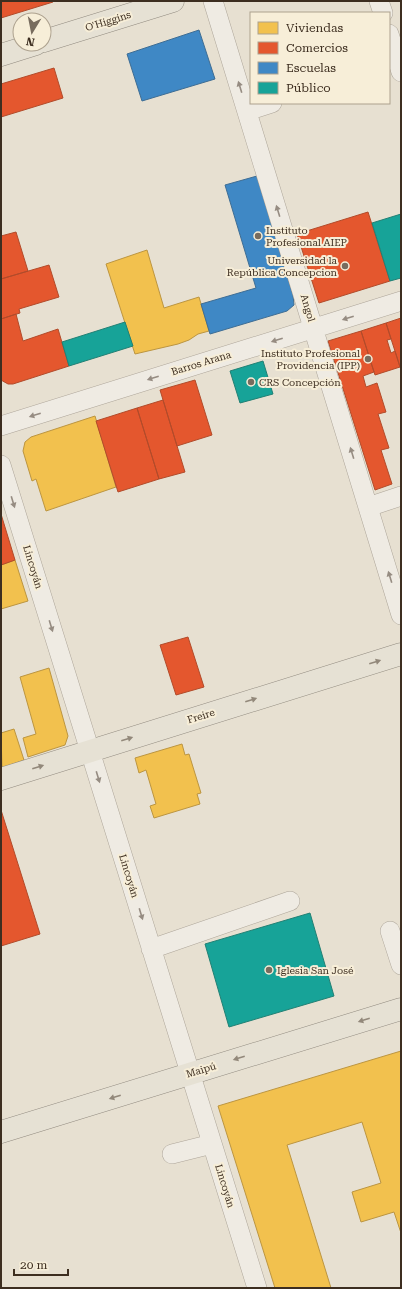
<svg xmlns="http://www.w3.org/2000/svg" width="402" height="1289" font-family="'Roboto Serif',serif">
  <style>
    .homes { fill: #f2c14e; stroke: #bc9540 }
    .shops { fill: #e4572e; stroke: #b24b2a }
    .schools { fill: #3f88c5; stroke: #3e6d94 }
    .public { fill: #17a398; stroke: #228074 }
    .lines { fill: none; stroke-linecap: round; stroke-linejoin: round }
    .minor-casing { stroke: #ada599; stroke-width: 20 }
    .major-casing { stroke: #928b80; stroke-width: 23 }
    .minor { stroke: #efebe3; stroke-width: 19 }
    .major { stroke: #e6e1d4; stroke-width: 22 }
    .oneway { fill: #968c82 }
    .oneway2 { fill: #92887a }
    .poi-dot { fill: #786c5e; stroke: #f7eed8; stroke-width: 1.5 }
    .labels { text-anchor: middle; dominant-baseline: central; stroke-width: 4; stroke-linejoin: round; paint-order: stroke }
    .street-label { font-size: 10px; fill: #3d2e20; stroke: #f7eed8 }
    .poi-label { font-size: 10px; fill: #3d2e20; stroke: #f7eed8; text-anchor: start }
  </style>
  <rect width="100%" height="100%" fill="#e7e0d1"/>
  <path class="homes" d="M147 250 164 308 199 297 209 331 198 334 189 340 178 344 135 354 106 264Z
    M95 416 116 487 46 511 36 479 32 481 23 451 25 442 31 437Z
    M15 560 28 601 1 609V565Z
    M49 668 68 736 65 745 28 757 23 738 36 734 20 677Z
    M14 729 24 760 2 768 1 733Z
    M182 744 185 755 189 754 201 793 197 794 200 804 154 818 150 806 156 804 146 770 139 773 135 758Z
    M401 1051V1233L394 1212 361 1222 352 1192 381 1183 362 1122 287 1145 331 1288H275L218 1106Z"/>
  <path class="shops" d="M1 1H53V2L1 18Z
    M54 68 63 98 1 117V84Z
    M368 212 390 281 319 303 297 234Z
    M16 232 28 271 1 279V236Z
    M49 265 59 297 19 309 20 313 1 319V279Z
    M16 314 23 341 58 329 69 366 13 384H8L1 380V319Z
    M401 318V370L386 323Z
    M386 323 391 339 387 340 391 353 395 351 400 367 375 375 361 331Z
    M361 331 374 372 363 376 366 387 377 383 386 412 378 414 389 448 381 450 392 484 375 490 328 341Z
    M195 380 212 435 177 446 160 390Z
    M163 400 185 472 159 479 137 408Z
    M137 408 159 479 118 492 96 421Z
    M1 514 15 560 1 565Z
    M188 637 204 687 176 695 160 645Z
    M1 810 40 934 1 946Z"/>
  <path class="schools" d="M199 30 215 79 142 101 127 54Z
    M257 176 293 295 294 305 287 311 210 334 201 304 256 288 225 185Z"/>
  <path class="public" d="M401 214V278L390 281 372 223Z
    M125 322 133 346 69 366 62 342Z
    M263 361 273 394 240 403 230 371Z
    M310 913 334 996 229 1027 205 944Z"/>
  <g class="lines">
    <defs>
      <path id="minor" d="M213 1 401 615
        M379 1 383 13
        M389 34 401 72
        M247 111 272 103
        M1 426 401 301
        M1 465 257 1288
        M368 507 401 496
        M390 931 401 965
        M151 949 290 901
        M172 1154 212 1144"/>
      <path id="major" d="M44 41 173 1
        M1 55 36 44
        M1 779 401 654
        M1 1132 401 1009"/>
    </defs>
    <use href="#minor" class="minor-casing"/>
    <use href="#major" class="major-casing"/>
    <use href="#minor" class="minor"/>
    <use href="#major" class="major"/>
  </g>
  <defs><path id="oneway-solid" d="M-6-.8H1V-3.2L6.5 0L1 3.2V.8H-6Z"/></defs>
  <g class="oneway">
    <use href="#oneway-solid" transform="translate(240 87) rotate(-107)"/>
    <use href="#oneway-solid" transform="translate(278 211) rotate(-107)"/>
    <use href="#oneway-solid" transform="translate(348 318) rotate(163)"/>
    <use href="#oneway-solid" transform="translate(277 340) rotate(163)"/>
    <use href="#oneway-solid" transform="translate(153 378) rotate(163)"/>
    <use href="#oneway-solid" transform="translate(35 415) rotate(163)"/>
    <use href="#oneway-solid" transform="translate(352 453) rotate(-107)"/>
    <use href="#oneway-solid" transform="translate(13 502) rotate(73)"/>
    <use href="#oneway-solid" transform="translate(390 577) rotate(-107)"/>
    <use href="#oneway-solid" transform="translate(51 626) rotate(73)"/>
    <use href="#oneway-solid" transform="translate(98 777) rotate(73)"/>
    <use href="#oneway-solid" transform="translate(141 914) rotate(73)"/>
  </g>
  <g class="oneway2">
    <use href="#oneway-solid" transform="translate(375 662) rotate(-17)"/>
    <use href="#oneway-solid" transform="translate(251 700) rotate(-17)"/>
    <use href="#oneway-solid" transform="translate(127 739) rotate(-17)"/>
    <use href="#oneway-solid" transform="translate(38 767) rotate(-17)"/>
    <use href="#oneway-solid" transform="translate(364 1020) rotate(163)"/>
    <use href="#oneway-solid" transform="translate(239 1058) rotate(163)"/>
    <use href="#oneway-solid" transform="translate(115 1097) rotate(163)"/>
  </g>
  <g class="poi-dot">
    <circle cx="258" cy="236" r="4"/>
    <circle cx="345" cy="266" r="4"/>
    <circle cx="368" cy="359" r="4"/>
    <circle cx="251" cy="382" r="4"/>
    <circle cx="269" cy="970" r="4"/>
  </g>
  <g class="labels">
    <g class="street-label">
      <text transform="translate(108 21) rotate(-17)">O'Higgins</text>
      <text transform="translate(308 308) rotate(73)">Angol</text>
      <text transform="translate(201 363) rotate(-17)">Barros Arana</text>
      <text transform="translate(33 567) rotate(73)">Lincoyán</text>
      <text transform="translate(201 716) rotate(-17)">Freire</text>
      <text transform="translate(129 876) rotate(73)">Lincoyán</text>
      <text transform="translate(201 1070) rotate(-17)">Maipú</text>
      <text transform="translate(225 1186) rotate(73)">Lincoyán</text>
    </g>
    <g class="poi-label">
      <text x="266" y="230">Instituto<tspan x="266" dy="12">Profesional AIEP</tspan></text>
      <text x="337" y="260" text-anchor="end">Universidad la<tspan x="337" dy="12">República Concepcion</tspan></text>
      <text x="360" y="353" text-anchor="end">Instituto Profesional<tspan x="360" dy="12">Providencia (IPP)</tspan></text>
      <text x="259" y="382">CRS Concepción</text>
      <text x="277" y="970">Iglesia San José</text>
    </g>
  </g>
  <rect width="402" height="1289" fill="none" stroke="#3d2e20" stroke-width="4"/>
  <rect x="250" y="12" width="140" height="92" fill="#f7eed8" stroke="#ada18e"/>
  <rect x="258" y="22" width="20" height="12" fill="#f2c14e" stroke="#ada18e"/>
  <text x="286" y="32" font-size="12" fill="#3d2e20">Viviendas</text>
  <rect x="258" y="42" width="20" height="12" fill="#e4572e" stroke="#ada18e"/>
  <text x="286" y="52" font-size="12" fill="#3d2e20">Comercios</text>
  <rect x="258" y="62" width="20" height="12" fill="#3f88c5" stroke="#ada18e"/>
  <text x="286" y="72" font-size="12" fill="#3d2e20">Escuelas</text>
  <rect x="258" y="82" width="20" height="12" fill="#17a398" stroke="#ada18e"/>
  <text x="286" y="92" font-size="12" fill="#3d2e20">Público</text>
  <g transform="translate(32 32) rotate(190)"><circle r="19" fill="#f7eed8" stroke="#ada18e"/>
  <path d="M0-3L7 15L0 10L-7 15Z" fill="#786c5e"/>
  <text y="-6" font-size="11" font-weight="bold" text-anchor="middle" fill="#3d2e20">N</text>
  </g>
  <path d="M14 1269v6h54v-6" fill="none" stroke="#3d2e20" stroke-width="2"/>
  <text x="20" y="1269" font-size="12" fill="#3d2e20" stroke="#f7eed8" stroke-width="3" paint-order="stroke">20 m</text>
</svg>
